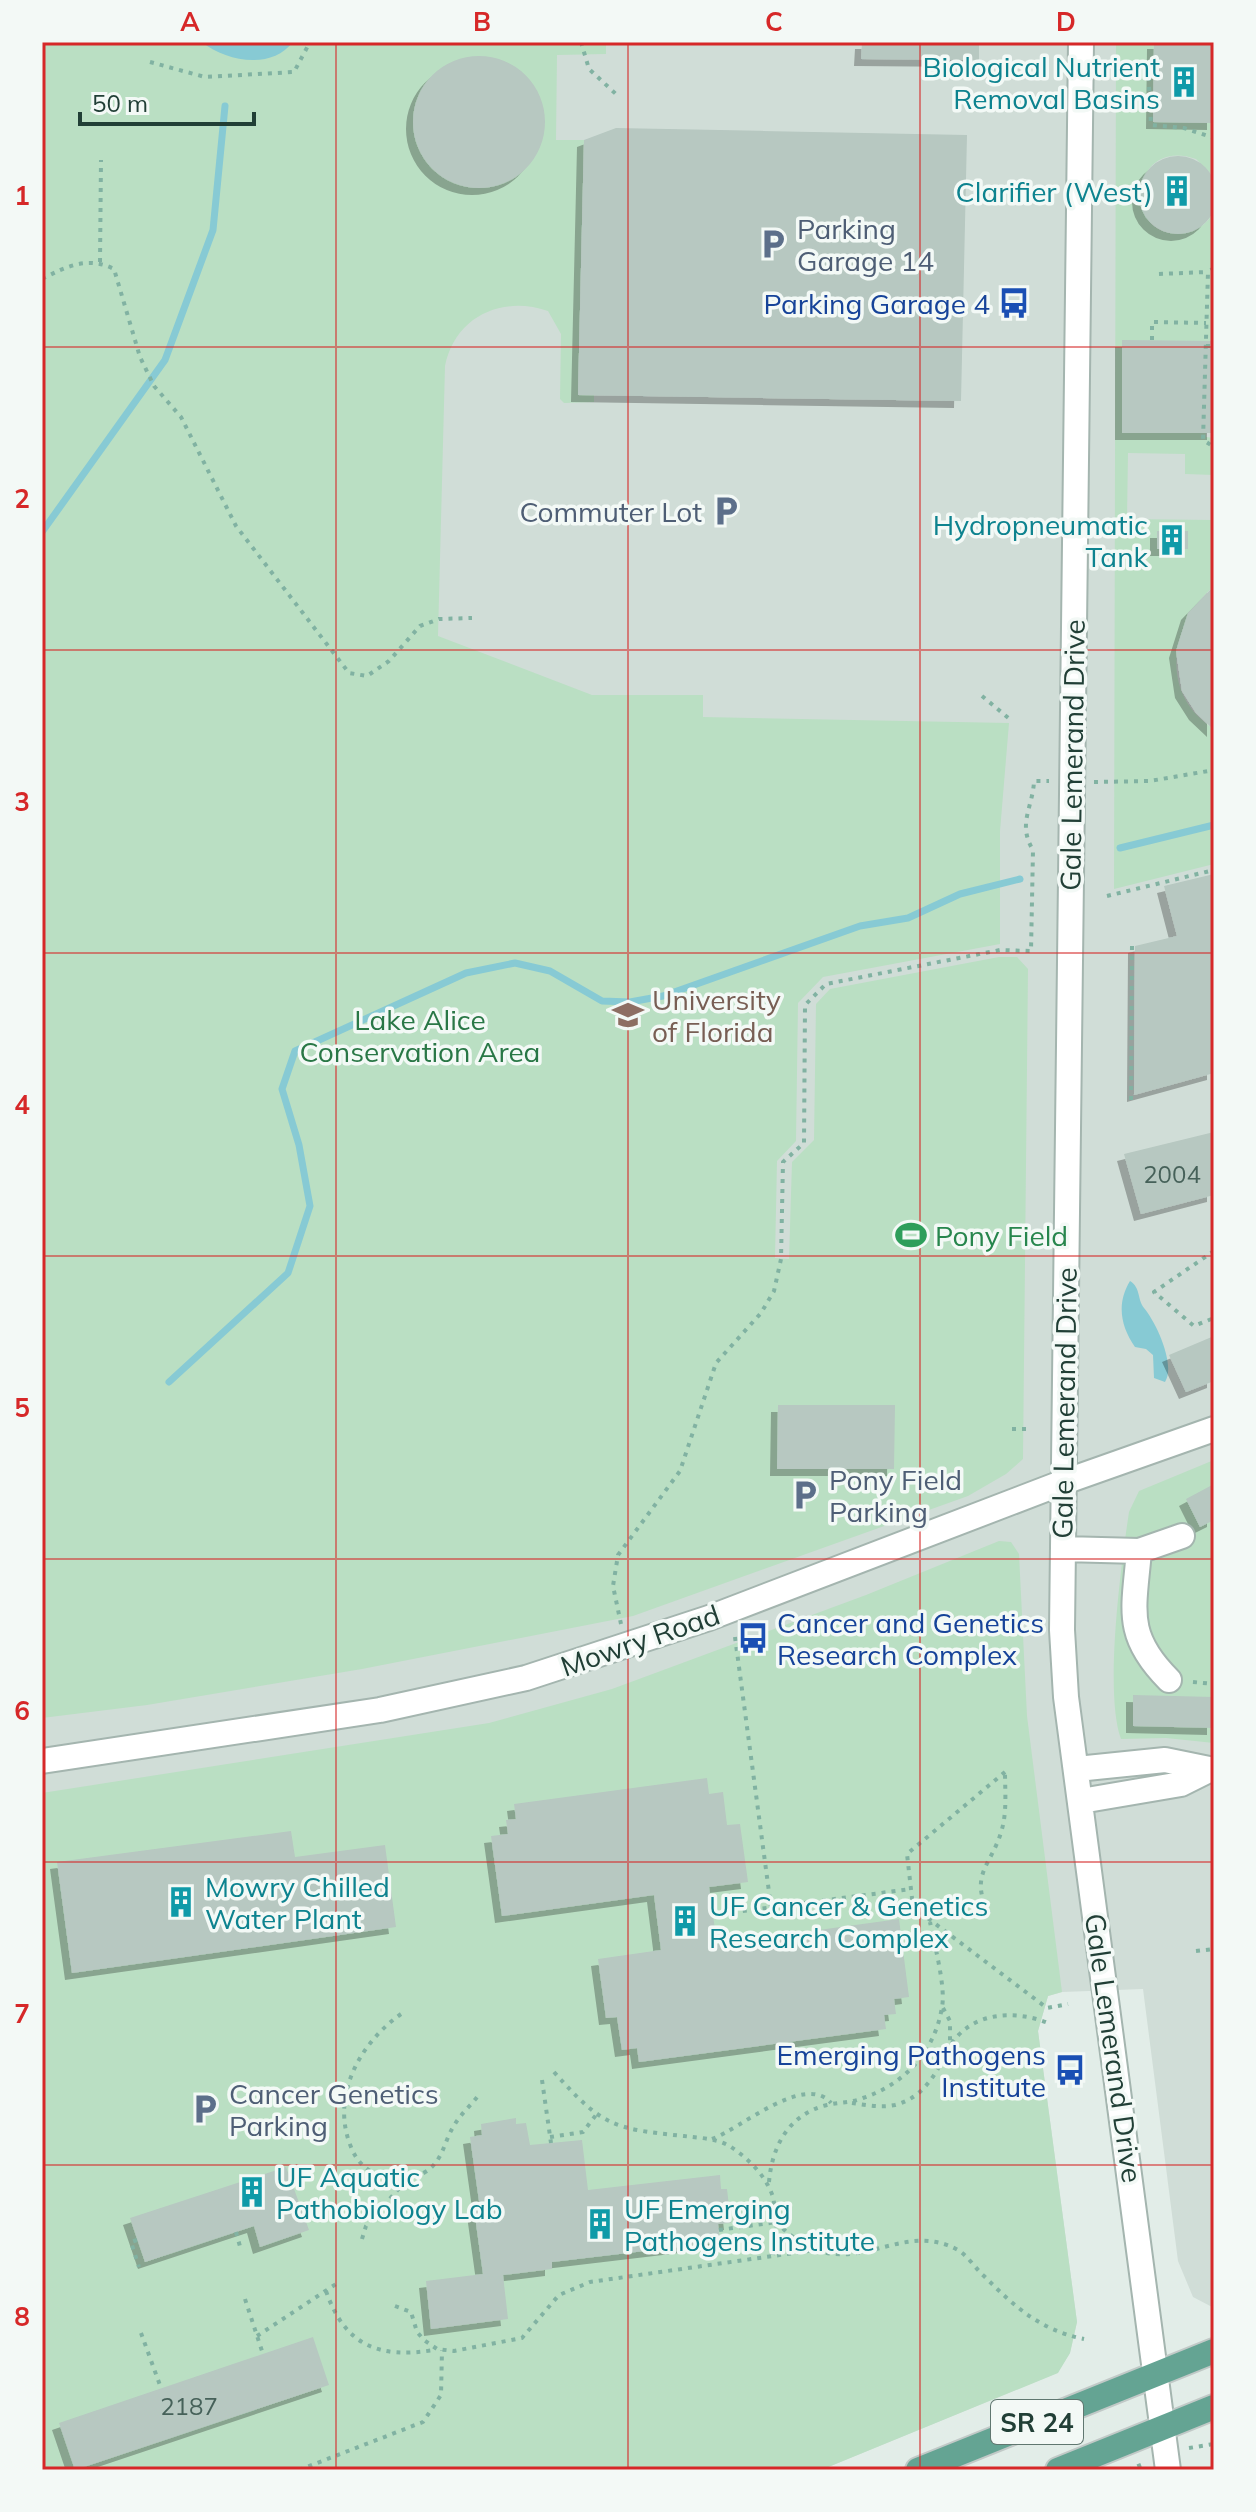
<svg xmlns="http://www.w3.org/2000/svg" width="1256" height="2512" font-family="Mulish,sans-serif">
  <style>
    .built { fill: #d0ddd7 }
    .green { fill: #badfc3 }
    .water { fill: #87cad4 }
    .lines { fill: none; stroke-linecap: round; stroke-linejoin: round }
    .stream { stroke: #87cad4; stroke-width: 7 }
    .building { fill: #b7c8c1; filter: url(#shadow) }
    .minor-casing { stroke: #a4b5af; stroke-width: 28 }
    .major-casing { stroke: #c1c9c7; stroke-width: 28 }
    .path { stroke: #81b2a2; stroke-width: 4; stroke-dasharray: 4 6; stroke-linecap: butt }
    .minor { stroke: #fff; stroke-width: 24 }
    .major { stroke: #64a493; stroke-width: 24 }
    .grid { fill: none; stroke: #d62828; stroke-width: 2; stroke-opacity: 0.55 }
    .labels { text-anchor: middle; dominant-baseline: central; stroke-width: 7; stroke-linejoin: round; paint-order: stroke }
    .number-label { font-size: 24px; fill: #466159 }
    .shield { fill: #f3f9f6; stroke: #607770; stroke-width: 2 }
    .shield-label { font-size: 26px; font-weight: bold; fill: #213f36 }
    .culture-label { font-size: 28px; fill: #0d838f; stroke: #f3f9f6; text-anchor: start }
    .service-label { font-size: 28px; fill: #4e5e75; stroke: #f3f9f6; text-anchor: start }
    .transit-label { font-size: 28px; fill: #164399; stroke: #f3f9f6; text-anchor: end }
    .street-label { font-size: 28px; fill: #213f36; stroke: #f3f9f6 }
    .education-label { font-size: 28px; fill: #785e54; stroke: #f3f9f6; text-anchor: start }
    .park-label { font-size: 28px; fill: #297746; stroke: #f3f9f6 }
    .leisure-label { font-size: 28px; fill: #27864d; stroke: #f3f9f6; text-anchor: start }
    .neatline { fill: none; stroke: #d62828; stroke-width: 3 }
    .grid-label { font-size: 26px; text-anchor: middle; font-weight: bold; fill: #d62828 }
  </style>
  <defs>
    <filter id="shadow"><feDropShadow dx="-7" dy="7" stdDeviation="0" flood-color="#0004"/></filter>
  </defs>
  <rect width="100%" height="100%" fill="#e2ede8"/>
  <path class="built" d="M42 42H1214V2308L1193 2297 1178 2261 1143 1989 1062 1992 1048 1996 1038 2031 1077 2322 1070 2353 1057 2373 821 2470H42Z"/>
  <path class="green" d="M42 42H606V54L557 55 556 140H584L578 394 594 395V402L564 403 560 399 561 334 548 311C501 295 455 317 445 366L438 636 592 695H703V717L1009 723 1000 831V944L823 977 798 1003 796 1141 777 1161 775 1258 789 1259 792 1162 814 1140 816 1004 830 989 999 957H1017L1028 969 1023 1459 1006 1474 968 1496 633 1616 362 1669 147 1705 42 1718Z
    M1116 42H1154L1153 122 1214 123V177L1196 159C1128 135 1121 242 1184 233 1198 231 1207 223 1214 212V366H1207L1206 437 1214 438V475L1185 474V454L1128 453 1127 519 1214 520V586C1170 624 1158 694 1214 729V864L1114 889Z
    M1214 1460V1743L1166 1738 1121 1739C1104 1693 1121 1565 1129 1512L1139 1491Z
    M999 1541 1011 1542 1019 1554 1027 1716 1062 1992 1048 1996 1038 2031 1077 2322 1070 2353 1058 2373 821 2470H42V1793L489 1723 612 1689 866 1595Z"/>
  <path class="water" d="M202 42H293C271 70 227 62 202 42Z
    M1130 1281C1141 1288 1137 1299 1144 1308 1156 1322 1176 1365 1165 1382L1154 1378 1153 1355 1146 1349 1135 1347C1121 1327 1116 1304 1130 1281Z"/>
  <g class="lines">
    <path class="stream" d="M42 532 165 360 213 230 225 106
      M1120 848 1214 825
      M169 1382 288 1273 310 1206 299 1145 282 1089 295 1051 466 973 515 963 550 971 602 1001 630 1002 663 996 860 926 908 918 960 894 1020 879"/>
  </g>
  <path class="building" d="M862 42H979V60L861 59Z
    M1154 42H1214V123L1153 122Z
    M413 122a66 66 0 1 1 132 0a66 66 0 1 1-132 0Z
    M616 128 967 135 961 401 578 395 584 140Z
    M1139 195a39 39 0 1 1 78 0a39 39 0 1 1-78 0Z
    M1122 340 1214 341V433H1122Z
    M1157 531H1188V549H1157Z
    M1214 586V730L1196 713 1182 691 1176 651 1188 613Z
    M1214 874V1073L1134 1095 1135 946 1177 936 1164 886Z
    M1214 1132V1195L1141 1214 1124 1154Z
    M1214 1336V1381L1186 1392 1169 1355Z
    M778 1405H895L894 1469H777Z
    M1214 1484V1520L1200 1527 1186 1499Z
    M1133 1695 1214 1697V1728L1133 1726Z
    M707 1778 709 1794 723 1792 727 1825 740 1824 748 1882 709 1887 717 1944 899 1919 909 1997 894 1999 896 2014 884 2015 886 2029 639 2062 637 2048 622 2050 617 2017 606 2018 598 1959 661 1950 654 1895 502 1916 491 1836 508 1834 506 1820 516 1819 514 1804Z
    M291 1831 295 1857 385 1845 396 1927 72 1973 57 1862Z
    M516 2118V2124L526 2123 530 2145 582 2140 588 2190 720 2175 721 2189H727L731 2223 718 2224 720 2242 552 2262V2269L503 2275 508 2319 431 2329 426 2281 483 2274 474 2209 480 2208 470 2137 482 2135 481 2124Z
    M286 2167 309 2230 260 2247 254 2226 145 2262 130 2218Z
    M313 2337 329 2385 75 2470 59 2423Z"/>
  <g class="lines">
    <defs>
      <path id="minor" d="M1081 42 1062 1630 1066 1697 1168 2470
        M1063 1549 1139 1551 1182 1536
        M1139 1551C1134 1610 1124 1635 1169 1680
        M42 1761 380 1710 526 1678 709 1618 1064 1482 1214 1429
        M1077 1769 1165 1760 1214 1770
        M1081 1801 1181 1784 1209 1770"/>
      <path id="major" d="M918 2470 1214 2351
        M1058 2470 1214 2407"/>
    </defs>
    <use href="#minor" class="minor-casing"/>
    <use href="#major" class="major-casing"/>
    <path class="path" d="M581 42 589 69 617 95
      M150 62 205 77 294 72 310 42
      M1148 67 1151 125 1184 128 1214 138
      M100 262 101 160
      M1214 268 1208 272 1203 440 1214 447
      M1159 274 1208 272
      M42 279C67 266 88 256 114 269L140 357 154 386 181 417 236 526 349 673 367 676 389 661 420 626 439 619 472 618
      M1152 340V322L1206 323
      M1206 346H1214
      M982 696 1012 721
      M1094 782 1150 781 1214 770
      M1107 896 1214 870
      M1131 1100 1132 943
      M1214 1251 1154 1292 1194 1326 1214 1318
      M1012 1429H1029
      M621 1624 613 1586 618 1555 680 1471 716 1363 761 1313 774 1291 781 1259 783 1162 804 1143 805 1005 826 984 1000 950 1031 951 1033 850C1017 824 1033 807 1034 781H1049
      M735 1637 771 1907
      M1193 1682 1214 1684
      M1005 1772 907 1854 913 1907 1047 2008 1068 2004
      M989 1913C968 1874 993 1864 1002 1829 1007 1811 1005 1790 1005 1772
      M713 1915 911 1889
      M1196 1951 1214 1949
      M943 2008 950 2021V2046
      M401 2014C360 2043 330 2096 351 2147 358 2165 372 2176 392 2178 405 2180 416 2178 427 2171 444 2159 444 2140 455 2124 461 2114 471 2105 478 2096
      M554 2072C602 2126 613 2129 684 2136 699 2138 717 2138 731 2147 749 2159 766 2176 773 2197 775 2205 774 2215 777 2221 783 2232 805 2246 816 2250 867 2268 907 2222 958 2250 968 2256 975 2268 984 2276 1015 2307 1040 2330 1084 2339
      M542 2080 551 2143
      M852 2103C866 2105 881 2108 895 2105 925 2097 936 2073 949 2048 969 2012 1014 2009 1048 2023
      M550 2137 583 2132 596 2115
      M712 2139C740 2129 805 2072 831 2103
      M769 2182C772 2146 789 2114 827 2105 839 2102 851 2103 863 2098 905 2084 935 2051 942 2007 946 1987 934 1943 930 1922
      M719 2230 777 2222 773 2255
      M236 2232 241 2250
      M362 2239 366 2226 408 2178
      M137 2240 131 2242 139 2267
      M326 2291C345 2346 379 2359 434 2350
      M245 2299 263 2354
      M395 2306 411 2312 417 2332 424 2340 437 2349 454 2351 522 2338 559 2295 590 2282 815 2250
      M141 2333 161 2388
      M257 2336 339 2282
      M1189 2448 1214 2444
      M299 2470 423 2422 441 2395 442 2350
      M1128 2470 1143 2464"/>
    <use href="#minor" class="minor"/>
    <use href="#major" class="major"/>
  </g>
  <path class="grid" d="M336 42V2470M628 42V2470M920 42V2470M42 347H1214M42 650H1214M42 953H1214M42 1256H1214M42 1559H1214M42 1862H1214M42 2165H1214"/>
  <defs>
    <symbol id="building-bare" viewBox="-9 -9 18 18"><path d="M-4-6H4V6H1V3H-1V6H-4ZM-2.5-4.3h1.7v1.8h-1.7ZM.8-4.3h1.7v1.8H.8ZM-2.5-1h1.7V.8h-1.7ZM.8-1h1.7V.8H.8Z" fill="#0f9aa8" stroke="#f3f9f6" stroke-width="2.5" paint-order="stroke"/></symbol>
    <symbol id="parking-bare" viewBox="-9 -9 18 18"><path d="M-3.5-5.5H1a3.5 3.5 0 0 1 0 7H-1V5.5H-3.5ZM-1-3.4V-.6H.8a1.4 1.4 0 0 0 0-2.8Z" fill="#5c6f8a" stroke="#f3f9f6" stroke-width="2.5" paint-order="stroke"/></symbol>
    <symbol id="bus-bare" viewBox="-9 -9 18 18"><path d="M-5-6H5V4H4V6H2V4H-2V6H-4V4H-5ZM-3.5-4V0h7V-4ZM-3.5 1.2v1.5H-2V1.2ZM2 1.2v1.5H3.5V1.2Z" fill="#1a4fb4" stroke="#f3f9f6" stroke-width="2.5" paint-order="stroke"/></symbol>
    <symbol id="university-bare" viewBox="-9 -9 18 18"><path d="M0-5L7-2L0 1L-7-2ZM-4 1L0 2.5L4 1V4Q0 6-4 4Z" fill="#8d6e63" stroke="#f3f9f6" stroke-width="2.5" paint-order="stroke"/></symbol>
    <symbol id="stadium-bare" viewBox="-9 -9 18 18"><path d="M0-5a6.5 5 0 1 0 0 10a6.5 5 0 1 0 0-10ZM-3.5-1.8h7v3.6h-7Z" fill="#2e9e5b" stroke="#f3f9f6" stroke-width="2.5" paint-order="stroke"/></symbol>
  </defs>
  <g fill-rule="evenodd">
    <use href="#building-bare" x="1162" y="60" width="44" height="44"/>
    <use href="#building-bare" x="1155" y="169" width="44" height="44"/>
    <use href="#parking-bare" x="751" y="222" width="44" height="44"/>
    <use href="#bus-bare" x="992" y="281" width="44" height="44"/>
    <use href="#parking-bare" x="704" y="489" width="44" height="44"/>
    <use href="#building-bare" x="1150" y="518" width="44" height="44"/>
    <use href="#university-bare" x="606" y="993" width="44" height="44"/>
    <use href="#stadium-bare" x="889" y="1213" width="44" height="44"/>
    <use href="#parking-bare" x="783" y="1473" width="44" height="44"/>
    <use href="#bus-bare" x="731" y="1616" width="44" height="44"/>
    <use href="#building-bare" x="159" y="1880" width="44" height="44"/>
    <use href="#building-bare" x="663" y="1899" width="44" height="44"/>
    <use href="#bus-bare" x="1048" y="2048" width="44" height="44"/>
    <use href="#parking-bare" x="183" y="2087" width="44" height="44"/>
    <use href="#building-bare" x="230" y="2170" width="44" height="44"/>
    <use href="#building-bare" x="578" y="2202" width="44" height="44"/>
  </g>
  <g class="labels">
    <g class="number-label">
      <text x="1172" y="1174">2004</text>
      <text x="189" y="2406">2187</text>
    </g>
    <rect class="shield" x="991" y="2400" width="92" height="44" rx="6"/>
    <g class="shield-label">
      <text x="1037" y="2422">SR 24</text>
    </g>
    <g class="culture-label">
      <text x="1160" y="66" text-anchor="end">Biological Nutrient<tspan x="1160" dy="32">Removal Basins</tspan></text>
      <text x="1153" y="191" text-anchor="end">Clarifier (West)</text>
      <text x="1148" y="524" text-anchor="end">Hydropneumatic<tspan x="1148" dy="32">Tank</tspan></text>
      <text x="205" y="1886">Mowry Chilled<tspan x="205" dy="32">Water Plant</tspan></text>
      <text x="709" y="1905">UF Cancer &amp; Genetics<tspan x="709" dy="32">Research Complex</tspan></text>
      <text x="276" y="2176">UF Aquatic<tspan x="276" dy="32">Pathobiology Lab</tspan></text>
      <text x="624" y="2208">UF Emerging<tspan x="624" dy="32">Pathogens Institute</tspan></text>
    </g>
    <g class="service-label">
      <text x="797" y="228">Parking<tspan x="797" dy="32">Garage 14</tspan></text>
      <text x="702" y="511" text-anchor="end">Commuter Lot</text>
      <text x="829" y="1479">Pony Field<tspan x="829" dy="32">Parking</tspan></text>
      <text x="229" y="2093">Cancer Genetics<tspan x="229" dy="32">Parking</tspan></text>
    </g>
    <g class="transit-label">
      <text x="990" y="303">Parking Garage 4</text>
      <text x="777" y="1622" text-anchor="start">Cancer and Genetics<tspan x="777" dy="32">Research Complex</tspan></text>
      <text x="1046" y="2054">Emerging Pathogens<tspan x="1046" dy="32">Institute</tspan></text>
    </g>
    <g class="street-label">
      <text transform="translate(1072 755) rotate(-89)">Gale Lemerand Drive</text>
      <text transform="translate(1064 1403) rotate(-89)">Gale Lemerand Drive</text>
      <text transform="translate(640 1640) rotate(-19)">Mowry Road</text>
      <text transform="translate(1114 2048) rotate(82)">Gale Lemerand Drive</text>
    </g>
    <g class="education-label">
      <text x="652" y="999">University<tspan x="652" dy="32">of Florida</tspan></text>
    </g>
    <g class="park-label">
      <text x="420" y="1019">Lake Alice<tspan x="420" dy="32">Conservation Area</tspan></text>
    </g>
    <g class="leisure-label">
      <text x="935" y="1235">Pony Field</text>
    </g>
  </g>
  <rect width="1256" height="2512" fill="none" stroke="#f3f9f6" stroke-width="88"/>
  <path d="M80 112v12h174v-12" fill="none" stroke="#213f36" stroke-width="4"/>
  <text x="92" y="112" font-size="24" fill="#213f36" stroke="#f3f9f6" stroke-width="6" paint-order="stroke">50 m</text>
  <rect x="44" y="44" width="1168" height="2424" class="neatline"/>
  <g class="grid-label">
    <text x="190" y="31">A</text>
    <text x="482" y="31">B</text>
    <text x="774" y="31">C</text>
    <text x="1066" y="31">D</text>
    <text x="22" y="205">1</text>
    <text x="22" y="508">2</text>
    <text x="22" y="811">3</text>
    <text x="22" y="1114">4</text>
    <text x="22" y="1417">5</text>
    <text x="22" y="1720">6</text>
    <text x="22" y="2023">7</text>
    <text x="22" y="2326">8</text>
  </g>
</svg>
